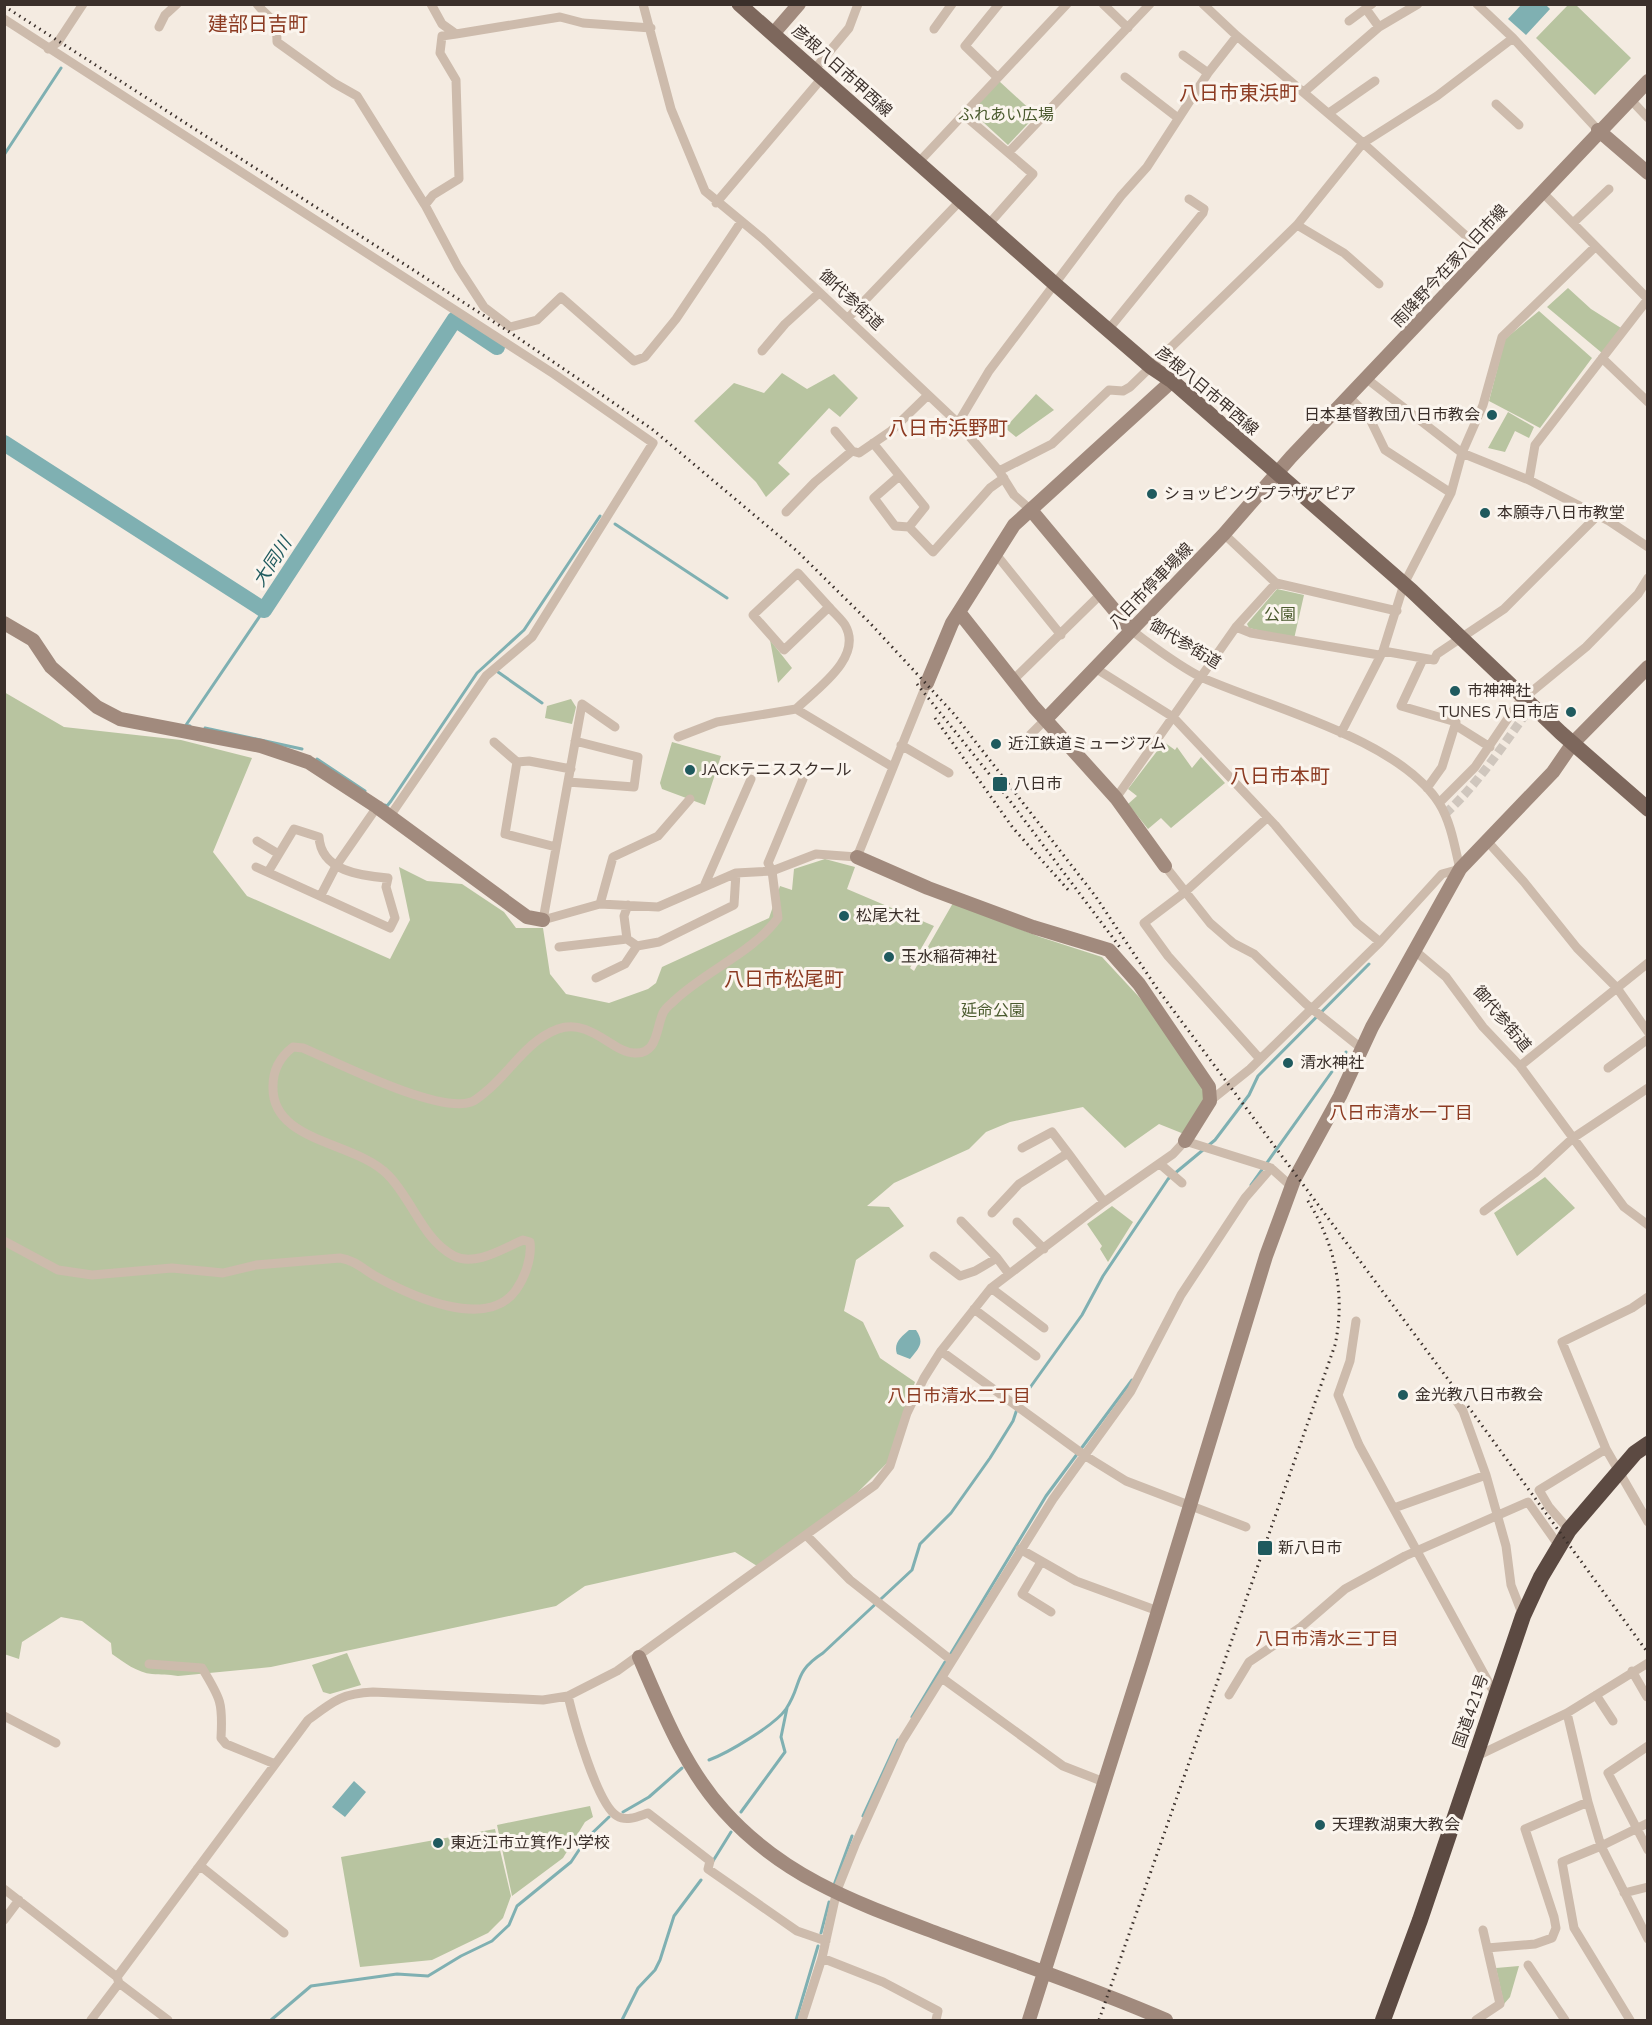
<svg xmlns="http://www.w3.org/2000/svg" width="1652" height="2025" font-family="'Nunito Sans','Noto Sans JP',sans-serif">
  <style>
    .green { fill: #b8c4a0 }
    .water { fill: #7fb0b2 }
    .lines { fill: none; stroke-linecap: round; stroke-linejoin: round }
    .stream { stroke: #7fb0b2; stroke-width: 3 }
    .river { stroke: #7fb0b2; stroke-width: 16 }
    .street-tunnel { stroke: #cfc6bd; stroke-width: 9; stroke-dasharray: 9 4.5; stroke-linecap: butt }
    .street { stroke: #cdbbac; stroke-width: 9 }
    .secondary { stroke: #a18a7d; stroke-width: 14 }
    .primary { stroke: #7d675c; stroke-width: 15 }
    .highway { stroke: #5c4a42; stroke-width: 16 }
    .rail { stroke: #3b302b; stroke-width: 3; stroke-dasharray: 1.5 4.5; stroke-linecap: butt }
    .poi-dot { fill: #1f5a5e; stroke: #fbf5ee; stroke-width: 2 }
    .labels { text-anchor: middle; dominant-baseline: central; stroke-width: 6; stroke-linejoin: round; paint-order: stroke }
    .street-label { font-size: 16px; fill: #3b302b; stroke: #fbf5ee }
    .park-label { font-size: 16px; fill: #4a5a2e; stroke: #fbf5ee }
    .poi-label { font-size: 16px; fill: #3b302b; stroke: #fbf5ee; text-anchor: start }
    .water-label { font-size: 18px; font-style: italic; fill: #1f5a5e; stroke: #fbf5ee }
    .neighbourhood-label { font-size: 18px; fill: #8c3b22; stroke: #fbf5ee }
    .quarter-label { font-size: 20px; fill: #8c3b22; stroke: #fbf5ee }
  </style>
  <rect width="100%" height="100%" fill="#f4ebe1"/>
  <path class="green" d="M1568 5H1576L1631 58 1595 95 1536 38Z
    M999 81 1036 115 1008 145 971 111Z
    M1568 288 1591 309 1621 328 1602 353 1547 307Z
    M1539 311 1592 358 1540 428 1489 401 1505 339Z
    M782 373 807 389 834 374 858 398 840 417 829 408 778 463 790 474 766 497 756 482 694 421 734 383 764 393Z
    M1036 394 1054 410 1016 437 1005 428Z
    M1508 412 1534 427 1529 438 1515 431 1505 452 1488 448Z
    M1277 589 1304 595 1294 639 1249 628 1247 624Z
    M770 640 792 668 778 683Z
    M4 692 64 727 181 740 252 758 213 852 247 896 390 959 410 920 399 867 427 881 462 884 504 912 516 928H543L550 974 566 994 609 1003 648 989 656 983 662 967 769 918 780 886 792 890 794 869 825 859 855 867 847 889 934 926 910 968 914 971 953 903 1040 937 1102 957 1152 1011 1206 1087 1205 1098 1184 1134 1159 1124 1125 1148 1083 1107 1010 1122 986 1132 969 1149 894 1183 867 1206 889 1207 904 1226 856 1260 844 1311 863 1322 880 1358 915 1382 888 1462 856 1494 757 1566 735 1552 585 1586 556 1606 271 1667 178 1676C168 1674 161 1675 152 1674 138 1673 123 1662 112 1654L111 1643 82 1621 61 1617 22 1642 19 1659 4 1654Z
    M571 699 576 707 572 724 545 718 547 706Z
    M672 742 721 756 705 805 662 789 660 783Z
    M1164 742 1175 750 1177 747 1192 768 1201 757 1225 783 1171 828 1161 818 1148 829 1128 804 1137 796 1128 789Z
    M1545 1177 1575 1208 1517 1256 1494 1213Z
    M1112 1206 1133 1222 1108 1262 1100 1249 1102 1246 1087 1224Z
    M347 1653 361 1685 330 1694 323 1692 312 1665Z
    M590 1806 593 1817 585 1822 563 1858 512 1896 497 1825Z
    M495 1829 511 1896 503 1918 488 1933 432 1960 360 1967 341 1857Z
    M1519 1966 1510 1997 1504 2004 1496 1968Z"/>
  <path class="water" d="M1521 5H1546L1550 9 1526 35 1508 19Z
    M909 1330H916C925 1343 919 1348 910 1359L897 1354C893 1343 902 1336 909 1330Z
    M354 1781 366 1792 345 1817 332 1807Z"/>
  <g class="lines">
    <path class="stream" d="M4 155 61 68
      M615 524 727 598
      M498 672 542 703
      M190 726 186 725 264 610
      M205 728 302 749
      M317 759 365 791
      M385 805 387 806 391 801 477 673 524 630 600 516
      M1251 1185 1346 1052
      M950 1655 1046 1496 1132 1380
      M912 1717 945 1662
      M709 1760C728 1753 775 1725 786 1709 803 1684 792 1673 823 1653L912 1570 920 1544 951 1513 990 1458 1013 1421 1019 1403 1082 1315 1103 1276 1168 1179 1215 1140 1249 1095 1258 1076 1369 964
      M623 1812 649 1797 682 1768
      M741 1812 785 1752 781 1737 787 1708
      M863 1816 898 1740
      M713 1861 731 1832
      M834 1885 852 1836
      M821 1933 829 1902
      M271 2020 311 1986 397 1974 428 1976 461 1956 492 1941 509 1925 517 1906 571 1862 587 1838 609 1817
      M622 2020 638 1988 655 1970 660 1960 674 1916 701 1880
      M796 2020 818 1946"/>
    <path class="river" d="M4 443 264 610 455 319 497 347"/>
    <path class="street-tunnel" d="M1445 814C1481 781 1504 743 1533 704"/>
    <path class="street" d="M257 4C271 22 277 16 277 42L334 83 357 96 425 205 433 195 459 179 456 80 440 53 442 36 456 34
      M431 4 442 24 456 34 560 17 583 23 651 28
      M643 4 671 109 705 191 763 239 958 423 999 471 1014 495 1031 510
      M1103 4 1128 28
      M1203 4 1237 36 1363 143 1484 252
      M1477 4 1513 38 1598 130
      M1366 9 1379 27
      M4 19 554 374 653 443 532 637 486 676 390 816
      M1349 21 1372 4
      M159 27 165 15 177 4
      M934 29 952 4
      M48 49 58 42 83 4
      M1183 55 1208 73
      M814 70 849 28 858 4
      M997 77 965 46 999 4
      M1125 77 1178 118
      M1304 92 1379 27 1418 4
      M1630 99 1648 118
      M1496 104 1519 125
      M1329 113 1375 81
      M964 115 1033 174 988 225
      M1009 152 1150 4
      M918 163 1067 4
      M1542 192 1648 299
      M716 203 822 78
      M425 205 458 267 484 307 510 327 537 320 561 297 634 361 645 357 676 319 741 222
      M1573 223 1609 189
      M1297 225 1344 253 1379 284
      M848 318 961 200
      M1108 330 1203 213 1204 209 1189 199
      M762 351 785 324 819 293
      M1602 358 1648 402
      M1367 379 1462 453 1529 480 1609 521 1648 547
      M1350 398 1369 417 1385 450 1451 493
      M958 423 989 371 1121 196 1147 167 1208 73 1237 36
      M835 431 852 451
      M873 443 925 507 909 527
      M999 471 1052 444 1109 390 1123 391 1130 387 1297 225 1363 143 1437 96 1513 38
      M898 477 874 498 895 526 909 527 933 552 990 488 1004 478
      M1529 480 1535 445 1648 299
      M786 512 815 482 852 451 859 453 891 431 927 396
      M1224 534 1276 583 1397 611
      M995 553 1061 635
      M798 573 829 607 784 650 753 615Z
      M829 607C834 613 841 619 845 625 864 658 815 690 796 709L891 766
      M1236 627 1251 633 1379 655
      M1131 630C1153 646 1178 666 1203 678 1271 708 1398 739 1439 803 1451 822 1455 848 1460 869L1442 874 1380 942 1250 1069 1210 1101
      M1383 651 1434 660 1437 654 1504 609 1596 517
      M1423 659 1401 706 1456 722 1442 767 1427 788
      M1095 668 1173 717 1275 825 1357 923 1380 942
      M1012 681 1101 594
      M1455 725 1490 747
      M615 727 582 704 543 920 600 904 658 907 736 873 772 871 816 854 857 857 927 683
      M1341 733 1383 651 1404 584 1451 493 1462 453 1483 405 1502 337 1595 247
      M678 737 717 722 796 709
      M1024 741 1046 719
      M494 742 517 762
      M901 745 949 773
      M568 782 634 787 638 757 575 741
      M1116 798 1236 627 1276 583
      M1439 803 1475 767 1519 702 1586 647 1638 594 1648 578
      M257 841 277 853
      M1487 841 1524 882 1577 948 1617 988 1648 1032
      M556 847 505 834 517 762 529 761 571 769
      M1165 866 1210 923 1233 943 1254 954 1306 1004 1361 1048
      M256 867 390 928 395 918 386 887 388 878C361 876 321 871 319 837L294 829 268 872
      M705 884 751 779
      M321 895 336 866 377 807
      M600 904 613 857 658 836 690 799
      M628 905 624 916 627 939 637 946 659 942 734 905 736 873
      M559 947 627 939
      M1414 950 1446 977 1483 1027 1520 1066 1624 1207 1648 1225
      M596 978 625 964 637 946
      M1260 1059 1168 956 1144 923 1185 892 1267 818
      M1520 1066 1648 963
      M1608 1068 1648 1039
      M1022 1148 1052 1132 1068 1153
      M1160 1164 1182 1183
      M1484 1211 1535 1173 1573 1138 1648 1088
      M992 1213 1019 1184 1068 1153 1104 1202
      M961 1221 997 1258 1009 1274
      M1017 1222 1044 1249
      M4 1241 58 1270 92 1275 172 1268 223 1273 256 1265 340 1258C355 1260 364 1270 377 1277 411 1296 487 1331 516 1290 525 1277 532 1258 530 1242L523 1240C504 1248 475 1267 454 1256 423 1240 412 1199 388 1175 356 1141 271 1143 273 1086 273 1069 280 1057 293 1047L303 1048C336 1062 438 1114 471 1102 477 1100 484 1093 489 1089 512 1069 528 1040 558 1029 590 1018 612 1052 634 1053 658 1055 656 1028 663 1013 665 1008 671 1004 675 1000 707 970 752 953 778 918L772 871 768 863 803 779
      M934 1256 960 1276 975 1271 997 1258
      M991 1288 1044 1328
      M1648 1297 1632 1308 1562 1342 1606 1449 1648 1522
      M974 1309 1036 1356
      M1356 1321 1350 1361 1338 1395 1359 1445 1496 1696
      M941 1351 1084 1455 1126 1481 1246 1527
      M1456 1400 1463 1411 1486 1475 1506 1546 1511 1585 1523 1616
      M1394 1508 1486 1475
      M1569 1530 1549 1507 1539 1490 1606 1449
      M807 1536 850 1580 951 1660
      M1020 1549 1076 1581 1158 1611
      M1041 1562 1022 1594 1051 1612
      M149 1664 202 1668C221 1699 223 1703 221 1738L226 1744 275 1764
      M1632 1671 1647 1697
      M942 1678 1063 1766 1104 1782
      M1229 1695 1249 1662 1301 1627 1345 1589 1405 1556 1528 1502 1559 1546
      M1596 1695 1613 1721
      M568 1696C574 1721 597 1804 617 1816 627 1822 639 1816 648 1813L710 1861 708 1869 797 1931 826 1941
      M1567 1713 1588 1802
      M4 1716 56 1743
      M1648 1746 1608 1773 1648 1850
      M1477 1756 1567 1713 1648 1663
      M197 1869 203 1868 284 1933
      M4 1889 117 1977 119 1983 168 2020
      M1624 1893 1648 1887
      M4 1920 19 1900
      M1487 1948 1535 1944 1552 1938 1556 1928 1554 1917 1525 1829 1588 1802 1601 1846 1648 1939
      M822 1958 883 1982 938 2011 936 2020
      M1528 1965 1565 2020
      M117 1977 308 1720C332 1702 342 1693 373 1692L543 1700 568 1696 617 1671 875 1485 890 1466 907 1413 924 1378 941 1351 991 1288 1104 1202 1173 1154 1185 1141 1271 1168 1292 1187
      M91 2020 119 1983
      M802 2020 822 1958 837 1890 855 1845 902 1741 1053 1499 1131 1391 1181 1295 1245 1198 1271 1168
      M1476 2020 1500 2004 1483 1930
      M1630 2020 1574 1928 1562 1862 1601 1846 1648 1823"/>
    <path class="secondary" d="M773 34 799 4
      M1598 130 1648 173
      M1031 510 1131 630
      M959 612 1034 707 1116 798 1165 866
      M4 623 33 640 51 667 97 707 120 719 261 746 308 762 377 807 527 917 543 920
      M927 683 952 623 1014 525 1172 381
      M1046 719 1224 534 1291 457 1648 81
      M857 857 928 888 1033 927 1109 950 1139 984 1209 1087 1210 1101 1185 1141
      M639 1657C662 1710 684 1767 724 1811 785 1879 860 1904 942 1935 1017 1963 1093 1988 1166 2020
      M1029 2020 1143 1660 1266 1256 1294 1180 1340 1096 1372 1027 1460 869 1553 772 1573 743 1648 667"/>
    <path class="primary" d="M739 4 1056 285 1151 367 1172 381 1412 591 1561 733 1648 809"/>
    <path class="highway" d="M1383 2020 1420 1920 1523 1616 1541 1577 1569 1530 1635 1453 1648 1444"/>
    <path class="rail" d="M4 6 508 331 652 429 797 551 869 622 954 714 1096 897 1156 987 1459 1394 1648 1653
      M917 684 998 785 1122 950
      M935 718 1013 828 1071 893
      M1099 2020 1335 1345C1346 1294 1335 1242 1306 1198"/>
  </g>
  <g class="poi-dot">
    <circle cx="1492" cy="415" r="6"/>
    <circle cx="1152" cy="494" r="6"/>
    <circle cx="1485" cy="513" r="6"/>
    <circle cx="1455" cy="691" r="6"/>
    <circle cx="1571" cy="712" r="6"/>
    <circle cx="996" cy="744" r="6"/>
    <circle cx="690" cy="770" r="6"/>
    <rect x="992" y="776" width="16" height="16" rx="3"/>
    <circle cx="844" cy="916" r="6"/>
    <circle cx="889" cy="957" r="6"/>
    <circle cx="1288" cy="1063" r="6"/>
    <circle cx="1403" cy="1395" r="6"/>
    <rect x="1257" y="1540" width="16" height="16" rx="3"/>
    <circle cx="1320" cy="1825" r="6"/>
    <circle cx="438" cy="1843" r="6"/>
  </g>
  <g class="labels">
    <g class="street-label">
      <text transform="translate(842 71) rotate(42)">彦根八日市甲西線</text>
      <text transform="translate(1450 266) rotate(-47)">雨降野今在家八日市線</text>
      <text transform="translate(851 300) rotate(43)">御代参街道</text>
      <text transform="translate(1207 391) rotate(40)">彦根八日市甲西線</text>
      <text transform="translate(1151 586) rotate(-46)">八日市停車場線</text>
      <text transform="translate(1185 644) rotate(31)">御代参街道</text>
      <text transform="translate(1502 1019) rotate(50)">御代参街道</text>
      <text transform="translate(1471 1711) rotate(-71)">国道421号</text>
    </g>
    <g class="park-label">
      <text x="1006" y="115">ふれあい広場</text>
      <text x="1280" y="615">公園</text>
      <text x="993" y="1011">延命公園</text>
    </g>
    <g class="poi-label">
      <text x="1480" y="415" text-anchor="end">日本基督教団八日市教会</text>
      <text x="1164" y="494">ショッピングプラザアピア</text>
      <text x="1497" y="513">本願寺八日市教堂</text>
      <text x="1467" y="691">市神神社</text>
      <text x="1559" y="712" text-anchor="end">TUNES 八日市店</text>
      <text x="1008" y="744">近江鉄道ミュージアム</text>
      <text x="702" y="770">JACKテニススクール</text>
      <text x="1014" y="784">八日市</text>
      <text x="856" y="916">松尾大社</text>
      <text x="901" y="957">玉水稲荷神社</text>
      <text x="1300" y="1063">清水神社</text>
      <text x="1415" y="1395">金光教八日市教会</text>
      <text x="1278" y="1548">新八日市</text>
      <text x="1332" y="1825">天理教湖東大教会</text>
      <text x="450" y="1843">東近江市立箕作小学校</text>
    </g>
    <g class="water-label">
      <text transform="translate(272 562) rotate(-57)">大同川</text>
    </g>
    <g class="neighbourhood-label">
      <text x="1401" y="1113">八日市清水一丁目</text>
      <text x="959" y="1396">八日市清水二丁目</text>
      <text x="1327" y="1639">八日市清水三丁目</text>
    </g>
    <g class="quarter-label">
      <text x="258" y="24">建部日吉町</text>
      <text x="1239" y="93">八日市東浜町</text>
      <text x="948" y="428">八日市浜野町</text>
      <text x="1280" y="776">八日市本町</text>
      <text x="784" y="979">八日市松尾町</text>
    </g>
  </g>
  <rect width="1652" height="2025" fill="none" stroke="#3b302b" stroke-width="12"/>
</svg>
